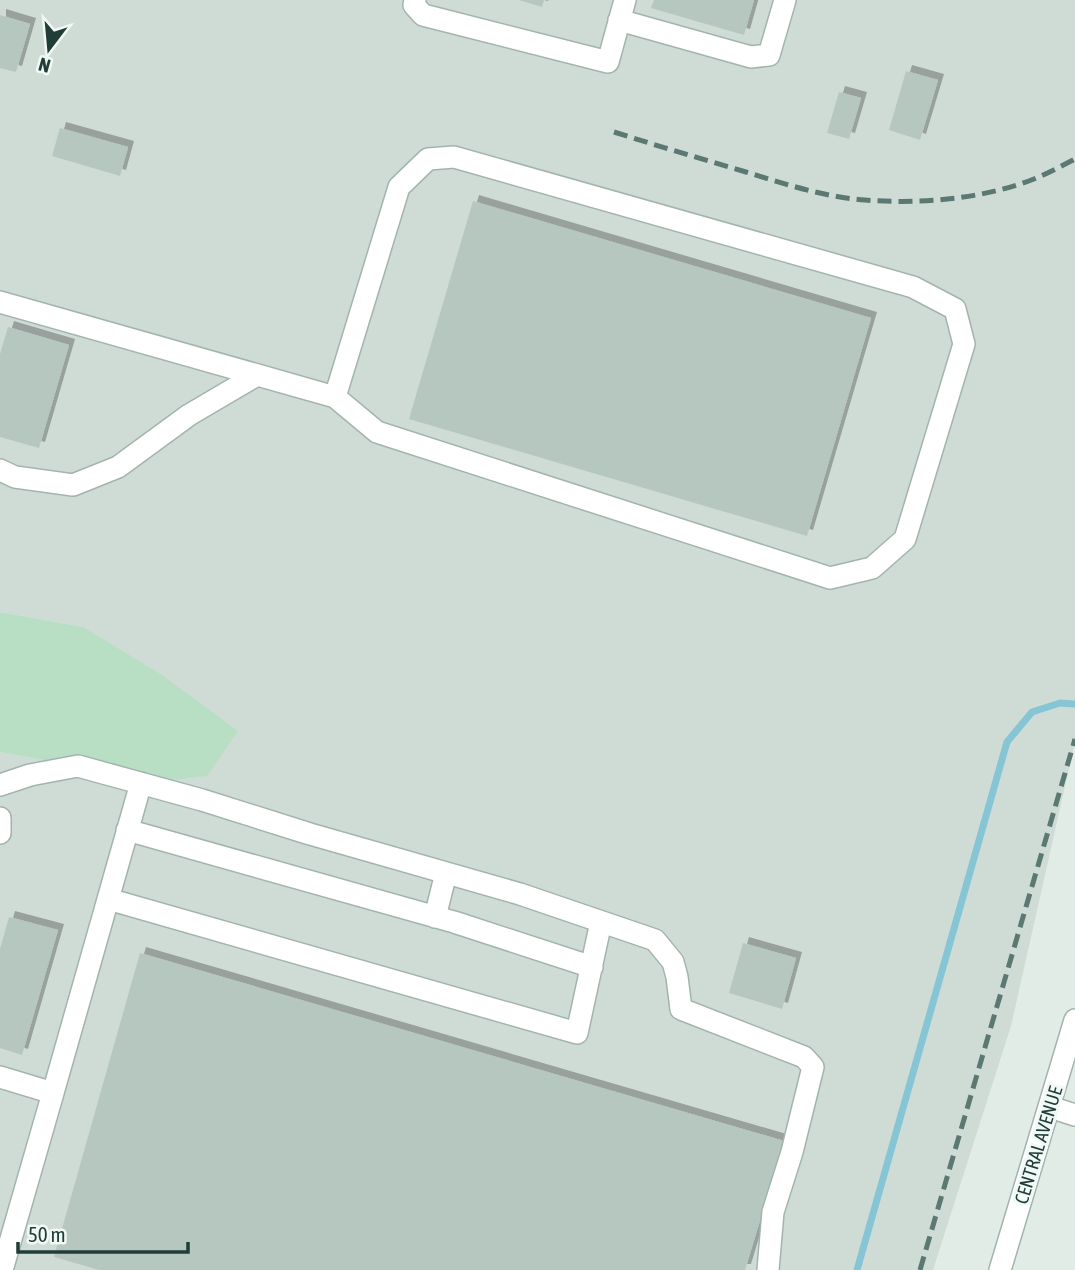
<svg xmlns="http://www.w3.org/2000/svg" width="1075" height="1270" font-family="'Asap Condensed',sans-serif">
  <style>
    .built { fill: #cfdcd6 }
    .green { fill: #b8dec4 }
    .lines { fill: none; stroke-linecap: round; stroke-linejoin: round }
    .stream { stroke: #86c5d4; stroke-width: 7 }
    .building { fill: #b6c7c0; filter: url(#shadow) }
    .minor-casing { stroke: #a3b4af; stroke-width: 24 }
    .minor { stroke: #fff; stroke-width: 21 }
    .rail { stroke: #5b7972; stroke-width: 5; stroke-dasharray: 14 7; stroke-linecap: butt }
    .labels { text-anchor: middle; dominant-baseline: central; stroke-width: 6; stroke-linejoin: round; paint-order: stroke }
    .street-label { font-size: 19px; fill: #203d37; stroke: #f1f8f5 }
  </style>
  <defs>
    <filter id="shadow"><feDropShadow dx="6" dy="-6" stdDeviation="0" flood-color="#0004"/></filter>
  </defs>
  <rect width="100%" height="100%" fill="#e1ece7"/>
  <path class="built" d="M0 0H1075V742L1011 1026 933 1270H0V752L64 764 83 627 0 612Z"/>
  <path class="green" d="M0 612 83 627 162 675 238 731 207 776 141 784 64 764 0 752Z"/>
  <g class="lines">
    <path class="stream" d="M857 1270 1007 742 1032 712 1060 703 1075 704"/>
  </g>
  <path class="building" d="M519 0H544L542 7Z
    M654 0H754L744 35 651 8Z
    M0 15 30 24 16 72 0 68Z
    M906 71 938 80 920 140 889 130Z
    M839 92 861 98 849 139 827 133Z
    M60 128 128 147 120 176 52 156Z
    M473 201 871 318 807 536 409 419Z
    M8 327 69 345 39 448 0 437V354Z
    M9 917 58 930 22 1055 0 1048V949Z
    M743 943 796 958 782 1009 729 993Z
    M140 953 784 1141 745 1270H99L54 1257Z"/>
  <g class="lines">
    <defs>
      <path id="minor" d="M415 0 414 5 423 15 608 62 625 0
        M619 20 751 57 769 55 785 0
        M0 302 335 397 377 432 830 578 872 568 905 539 964 344 955 309 913 287 454 157 428 159 399 187 335 397
        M0 470 15 477 73 485 118 467 189 415 257 375
        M0 785 30 775 78 766 202 800 310 834 520 894 655 940 673 962 677 977 681 1009 804 1057 813 1067 792 1152 773 1212 768 1270
        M0 818V833
        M127 830 454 922 592 967
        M108 899 577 1033 601 922
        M435 917 446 873
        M0 1077 53 1093 2 1270
        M53 1093 141 783
        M1050 1107 1075 1115
        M1000 1270 1075 1020"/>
    </defs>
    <use href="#minor" class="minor-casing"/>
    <use href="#minor" class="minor"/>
    <path class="rail" d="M614 132C658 146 702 159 746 172 785 184 824 197 865 200 915 204 969 200 1017 185 1037 179 1056 169 1075 159
      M920 1270 1075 739"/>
  </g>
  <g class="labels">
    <g class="street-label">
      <text transform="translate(1038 1145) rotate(-73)">CENTRAL AVENUE</text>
    </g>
  </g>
  <g transform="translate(49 49) rotate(196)" stroke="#f1f8f5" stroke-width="5" paint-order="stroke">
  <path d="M0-5L12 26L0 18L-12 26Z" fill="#203d37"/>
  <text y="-10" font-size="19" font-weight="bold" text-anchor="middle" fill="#203d37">N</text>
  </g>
  <path d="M18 1242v10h170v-10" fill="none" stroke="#203d37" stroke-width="3.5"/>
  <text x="28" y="1242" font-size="21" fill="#203d37" stroke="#f1f8f5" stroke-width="5" paint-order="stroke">50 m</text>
</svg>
